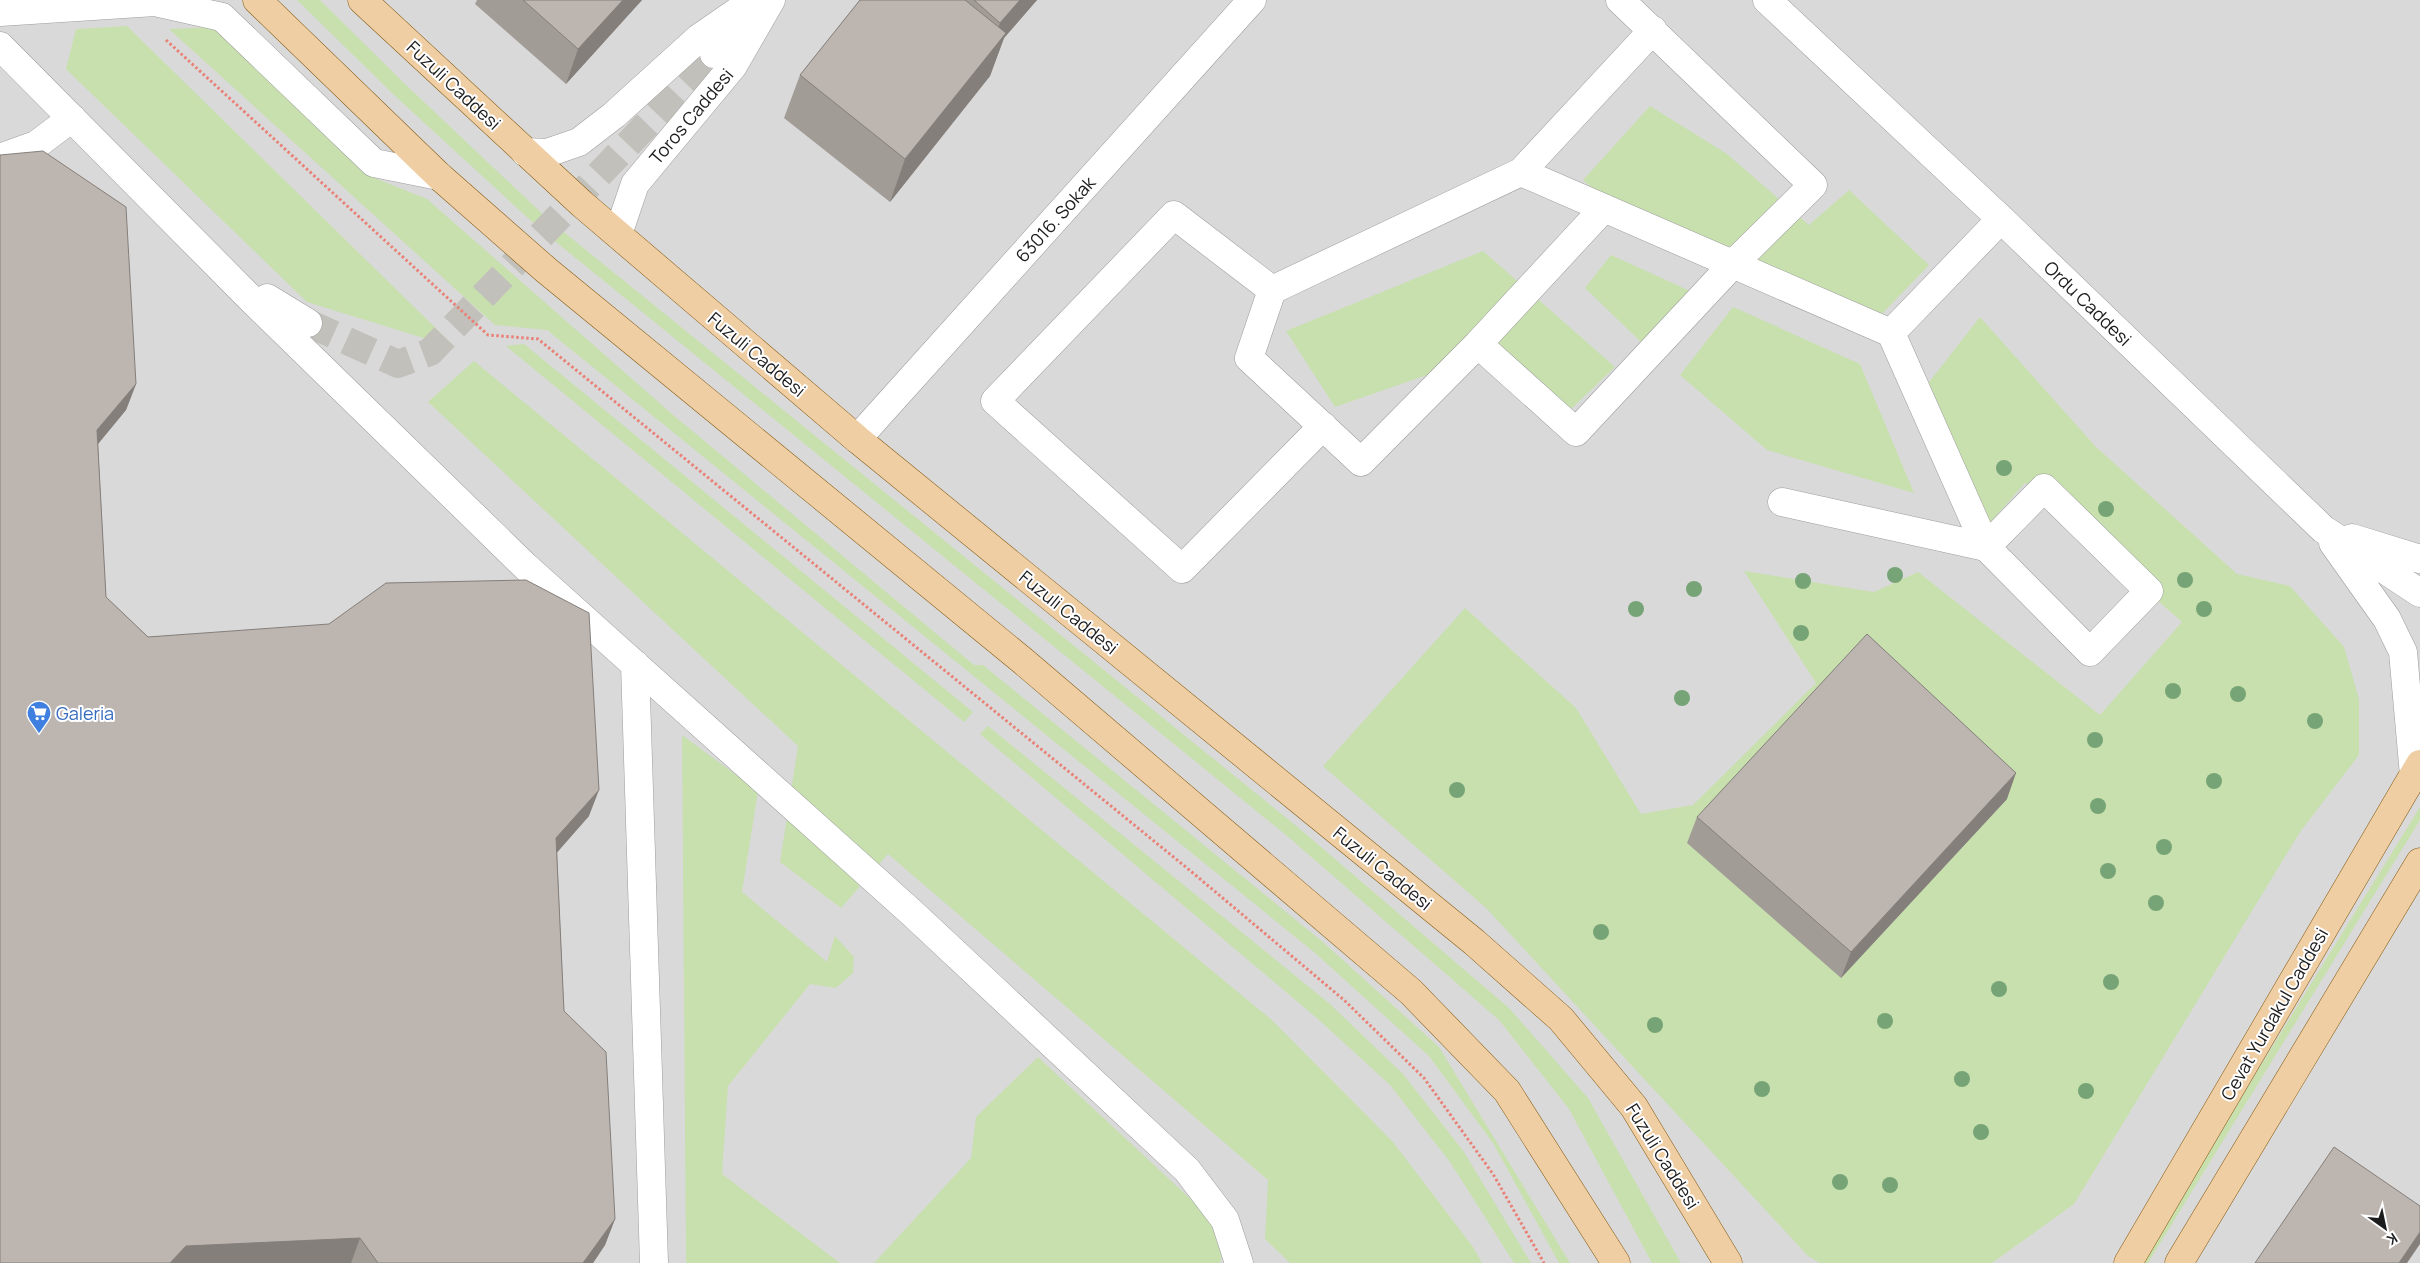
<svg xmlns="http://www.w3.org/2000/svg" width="2420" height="1263" font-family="Manrope,sans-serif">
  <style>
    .residential { fill: #dad9d9 }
    .grass { fill: #c7e0ae }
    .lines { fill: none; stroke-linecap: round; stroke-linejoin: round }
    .minor-tunnel { stroke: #c2c0ba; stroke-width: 28; stroke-dasharray: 28 14; stroke-linecap: butt }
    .minor-casing { stroke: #9d9d9d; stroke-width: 29 }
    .major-casing { stroke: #825b12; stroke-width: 29 }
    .path { stroke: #e88177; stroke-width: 3; stroke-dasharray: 2.5 2.5; stroke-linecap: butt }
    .minor { stroke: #fff; stroke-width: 28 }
    .major { stroke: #f0cea4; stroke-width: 28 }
    .tree { fill: #77a476 }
    .wall { fill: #a29c97 }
    .shaded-wall { fill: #847f7b }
    .building { fill: #bcb5b0; stroke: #847f7b }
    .labels { text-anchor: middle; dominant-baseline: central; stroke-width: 4; stroke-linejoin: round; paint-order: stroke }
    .street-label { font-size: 18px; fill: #1c1c1c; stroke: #fff }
    .shop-label { font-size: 18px; fill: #366cbe; stroke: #fff; text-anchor: start }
  </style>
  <rect width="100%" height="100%" fill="#ece9e2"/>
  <path class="residential" d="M0 0H2420V1263H0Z"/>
  <path class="grass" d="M297 0H320L406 85 549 220 1300 829 1509 1008 1588 1098 1681 1263H1652L1569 1109 1499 1020 1286 835 540 229 394 95Z
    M127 26 456 348 307 302 66 69 76 29Z
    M216 27 377 179 427 199 672 414 974 665H983L1324 943 1439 1047 1570 1263H1559L1493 1143 1429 1056 1315 953 547 330 495 325 169 29Z
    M1650 106 1727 154 1809 225 1849 190 1929 265 1877 319 1619 211 1583 180Z
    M1483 251 1615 367 1570 410 1499 350 1335 407 1286 331Z
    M1611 255 1690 291 1643 344 1585 288Z
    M1733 307 1860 364 1914 493 1767 450 1680 375Z
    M1980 317 2095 446 2237 574 2290 586 2344 647 2359 699V755L2300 832 2074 1204 1992 1263H1820L1808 1256 1486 908 1323 766 1465 608 1576 708 1641 814 1693 805 1816 683 1744 571 1874 592 1918 572 2100 715 2182 622 2025 483 1988 525 1926 386Z
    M524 344 973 712 964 722 506 346Z
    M474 361 1273 1021 1393 1142 1473 1247 1482 1263H1290L1265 1239 1268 1180 888 854 841 908 780 862 798 746 428 402Z
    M988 726 1330 1004 1403 1074 1464 1152 1531 1263H1514L1450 1162 1390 1085 1318 1019 980 734Z
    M682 735 758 791 742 892 827 962 835 936 854 957 853 973 836 988 810 984 728 1086 722 1174 840 1263H686Z
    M2420 807V820L2148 1263H2139Z
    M1038 1057 1227 1233 1220 1263H874L971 1158 976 1117Z"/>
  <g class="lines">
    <path class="minor-tunnel" d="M308 323 398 364 430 352 714 54"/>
    <defs>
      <path id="minor" d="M1767 0 2001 219 2323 529 2420 593
        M0 12 155 2 222 17 374 163 439 176
        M1653 30 1521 172 1891 333 1986 547 2044 488 2149 591 2090 652 1986 547 1782 502
        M0 46 250 298 525 566 911 912 1187 1170 1225 1220 1239 1263
        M714 54 750 16
        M525 152 547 153 579 142 614 115 699 38 754 0
        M0 158 36 145 72 118
        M618 234 635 184 733 66 771 0
        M1272 290 1521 172
        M267 298 308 323
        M1891 333 2001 219
        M1478 344 1576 432 1733 264 1813 185 1620 0
        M1323 426 1182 569 995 401 1174 215 1272 290 1249 358 1361 462 1478 344 1604 208
        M857 439 1252 0
        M2352 538 2420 559
        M2333 543 2387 619 2403 652 2414 775
        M635 664 654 1263"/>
      <path id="major" d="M257 0 439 176 546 270 1023 661 1411 992 1507 1091 1616 1263
        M362 0 582 204 857 439 1474 942 1561 1019 1634 1107 1728 1263
        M2128 1263 2420 764
        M2179 1263 2420 862"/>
    </defs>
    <use href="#minor" class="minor-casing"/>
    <use href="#major" class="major-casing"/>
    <path class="path" d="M166 40 488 335 538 339 1187 868 1344 1000 1424 1078 1493 1174 1544 1263"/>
    <use href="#minor" class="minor"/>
    <use href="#major" class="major"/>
  </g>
  <g class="tree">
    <circle cx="2004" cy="468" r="8"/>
    <circle cx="2106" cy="509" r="8"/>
    <circle cx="1895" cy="575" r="8"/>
    <circle cx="2185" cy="580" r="8"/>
    <circle cx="1803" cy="581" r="8"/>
    <circle cx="1694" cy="589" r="8"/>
    <circle cx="1636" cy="609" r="8"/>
    <circle cx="2204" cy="609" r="8"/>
    <circle cx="1801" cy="633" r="8"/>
    <circle cx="2173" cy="691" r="8"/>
    <circle cx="2238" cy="694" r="8"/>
    <circle cx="1682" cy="698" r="8"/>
    <circle cx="2315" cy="721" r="8"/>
    <circle cx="2095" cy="740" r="8"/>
    <circle cx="2214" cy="781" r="8"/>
    <circle cx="1457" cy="790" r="8"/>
    <circle cx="2098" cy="806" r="8"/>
    <circle cx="2164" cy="847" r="8"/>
    <circle cx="2108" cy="871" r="8"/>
    <circle cx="2156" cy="903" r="8"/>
    <circle cx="1601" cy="932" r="8"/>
    <circle cx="2111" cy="982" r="8"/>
    <circle cx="1999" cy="989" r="8"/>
    <circle cx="1885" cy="1021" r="8"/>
    <circle cx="1655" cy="1025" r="8"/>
    <circle cx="1962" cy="1079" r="8"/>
    <circle cx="1762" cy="1089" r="8"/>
    <circle cx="2086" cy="1091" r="8"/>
    <circle cx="1981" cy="1132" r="8"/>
    <circle cx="1840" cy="1182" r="8"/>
    <circle cx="1890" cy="1185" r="8"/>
  </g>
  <path class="wall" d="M477 0H642L566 84 475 4Z
    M860 0H1037L1004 38 990 76 890 202 784 118 800 75Z
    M0 155 136 384 126 410 98 444 106 597 148 637 589 816 557 852 564 1011 615 1219 605 1245 593 1263H0Z
    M2007 799 1841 978 1687 843 1697 817Z"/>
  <path class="shaded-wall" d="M623 0H642L566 84 578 49Z
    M1020 0H1037L1004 38 990 76 890 202 905 159 988 55 1000 23Z
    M136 384 126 410 88 456 97 430Z
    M2016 773 2007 799 1841 978 1851 952Z
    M599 790 589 816 547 864 556 838Z
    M615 1219 605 1245 593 1263H583Z
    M2420 1232V1244L2407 1263H2399Z
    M360 1238 351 1263H170L186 1246Z"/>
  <path class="building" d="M523 0H623L578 49Z
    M860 0H965L1006 33 905 159 800 75Z
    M974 0H1020L1000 23Z
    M43 151 126 207 136 384 97 430 106 597 148 637 329 624 386 583 526 580 589 613 599 790 556 838 564 1011 606 1052 615 1219 583 1263H378L360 1238 186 1246 170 1263H0V155Z
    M1867 634 2016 773 1851 952 1697 817Z
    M2334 1147 2420 1206V1232L2399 1263H2255Z"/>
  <defs>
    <symbol id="supermarket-pin" viewBox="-11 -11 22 30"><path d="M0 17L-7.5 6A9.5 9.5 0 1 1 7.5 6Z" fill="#3f7fe0" stroke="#fff"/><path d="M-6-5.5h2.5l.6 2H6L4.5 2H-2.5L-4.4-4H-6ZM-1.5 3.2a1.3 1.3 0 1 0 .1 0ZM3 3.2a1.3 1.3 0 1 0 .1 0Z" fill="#fff"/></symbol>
  </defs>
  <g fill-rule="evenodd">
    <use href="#supermarket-pin" x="25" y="699" width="28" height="38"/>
  </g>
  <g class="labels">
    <g class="street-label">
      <text transform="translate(454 85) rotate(43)">Fuzuli Caddesi</text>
      <text transform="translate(691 116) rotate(-50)">Toros Caddesi</text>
      <text transform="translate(1055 219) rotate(-48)">63016. Sokak</text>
      <text transform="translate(2088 303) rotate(44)">Ordu Caddesi</text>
      <text transform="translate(757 354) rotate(40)">Fuzuli Caddesi</text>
      <text transform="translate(1069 612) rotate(39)">Fuzuli Caddesi</text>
      <text transform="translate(1383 868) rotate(39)">Fuzuli Caddesi</text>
      <text transform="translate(2274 1014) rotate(-60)">Cevat Yurdakul Caddesi</text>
      <text transform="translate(1663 1156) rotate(58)">Fuzuli Caddesi</text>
    </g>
    <g class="shop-label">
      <text x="56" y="713">Galeria</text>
    </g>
  </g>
  <g transform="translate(2385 1228) rotate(147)" stroke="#ffffff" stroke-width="4" paint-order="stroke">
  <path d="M0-4L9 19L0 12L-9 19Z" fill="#1c1c1c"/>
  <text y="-8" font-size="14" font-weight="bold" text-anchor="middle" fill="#1c1c1c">K</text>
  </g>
</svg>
